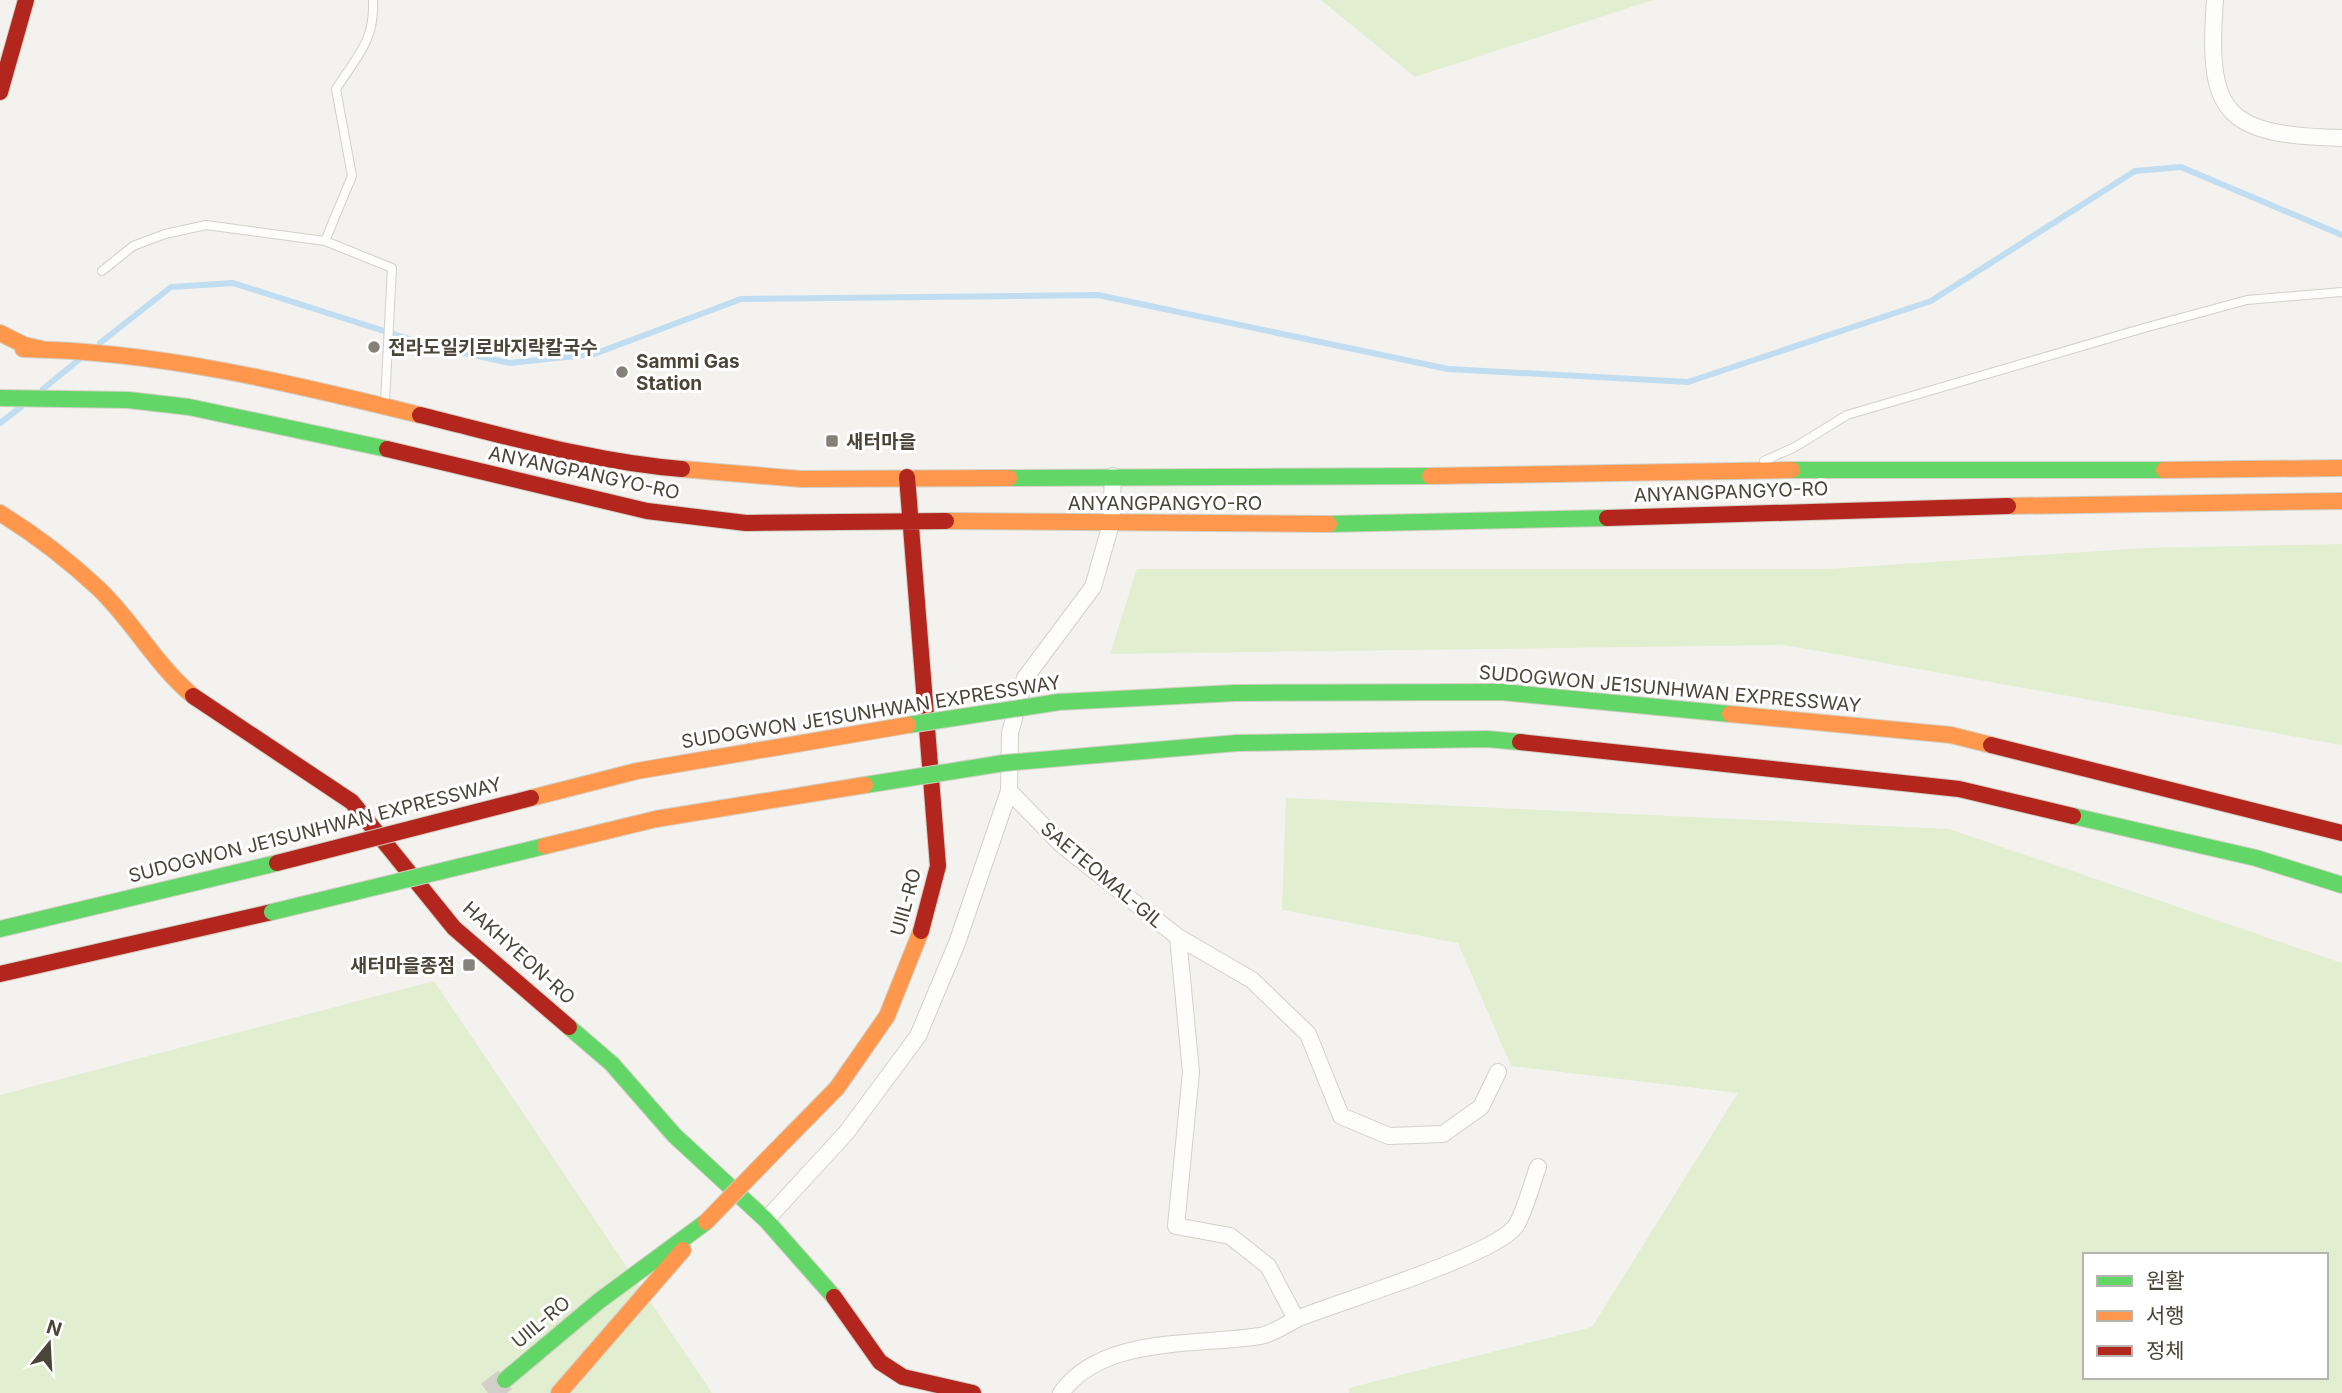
<svg xmlns="http://www.w3.org/2000/svg" width="2342" height="1393" font-family="Inter,'Noto Sans KR',sans-serif">
  <style>
    .green { fill: #e1eecf; fill-rule: evenodd }
    .lines { fill: none; stroke-linecap: round; stroke-linejoin: round }
    .stream { stroke: #c0ddf1; stroke-width: 6 }
    .secondary-tunnel { stroke: #d2cfca; stroke-width: 23; stroke-dasharray: 23 11; stroke-linecap: butt }
    .lane-casing { stroke: #d2d0cb; stroke-width: 10 }
    .street-casing { stroke: #d2d0cb; stroke-width: 18 }
    .fast-casing { stroke: #d3cfc5; stroke-width: 18 }
    .slow-casing { stroke: #d3cfc5; stroke-width: 18 }
    .jam-casing { stroke: #d3cfc5; stroke-width: 18 }
    .lane { stroke: #fdfdfc; stroke-width: 8 }
    .street { stroke: #fdfdfc; stroke-width: 16 }
    .fast { stroke: #63d668; stroke-width: 16 }
    .slow { stroke: #ff974d; stroke-width: 16 }
    .jam { stroke: #b3261e; stroke-width: 16 }
    .fast-bridge-casing { stroke: #d3cfc5; stroke-width: 18; stroke-linecap: butt }
    .slow-bridge-casing { stroke: #d3cfc5; stroke-width: 18; stroke-linecap: butt }
    .jam-bridge-casing { stroke: #d3cfc5; stroke-width: 18; stroke-linecap: butt }
    .fast-bridge { stroke: #63d668; stroke-width: 16 }
    .slow-bridge { stroke: #ff974d; stroke-width: 16 }
    .jam-bridge { stroke: #b3261e; stroke-width: 16 }
    .poi-dot { fill: #868178; stroke: #fff; stroke-width: 2.5 }
    .labels { text-anchor: middle; dominant-baseline: central; stroke-width: 6; stroke-linejoin: round; paint-order: stroke }
    .poi-label { font-size: 19px; font-weight: bold; fill: #4b4439; stroke: #fff; text-anchor: start }
    .street-label { font-size: 19px; fill: #4b4439; stroke: #fff }
  </style>
  <rect width="100%" height="100%" fill="#f4f2ee"/>
  <path class="green" d="M1321 0H1653L1415 77Z
    M2342 544V745L1784 645 1110 654 1137 569H1827L2145 548Z
    M1286 798 1949 829 2342 963V1393H1349V1388L1592 1327 1738 1093 1511 1066 1458 943 1282 910ZM2085 1255H2326V1377H2085Z
    M434 981 712 1393H0V1095Z"/>
  <g class="lines">
    <path class="stream" d="M100 343 171 287 233 283 428 345 510 363 594 354 741 299 1098 295 1448 369 1688 382 1931 301 2135 171 2181 167 2342 235
      M43 389 81 358
      M0 423 21 407"/>
    <path class="secondary-tunnel" d="M488 1393 505 1380"/>
    <defs>
      <path id="lane" d="M325 241 352 176 336 89C357 56 375 41 373 0
        M102 271 133 246 165 234 206 225 325 241 392 268 385 401
        M1764 461 1795 447 1847 415 2144 328 2247 300 2342 292"/>
      <path id="street" d="M2215 0C2206 116 2226 135 2342 138
        M1113 476 1111 524 1093 587 1025 678 1010 733 1009 791 1062 845 1178 937 1191 1072 1176 1226 1230 1236 1268 1266 1296 1319
        M1178 937 1252 980 1308 1034 1341 1116 1389 1136 1443 1134 1481 1107 1498 1072
        M766 1220 846 1133 918 1036 957 943 1009 791
        M1061 1393C1102 1335 1198 1346 1260 1336 1273 1334 1286 1324 1299 1318 1341 1301 1492 1256 1515 1227 1524 1215 1532 1183 1538 1167"/>
      <path id="fast" d="M0 398 128 400 189 407 387 449
        M1792 470H2164
        M1009 478 1430 476
        M1329 524 1607 518
        M1235 693 1501 692 1730 714
        M1237 743 1487 739 1520 742
        M2073 816 2256 858 2342 885
        M0 929 277 863
        M569 1027 612 1064 674 1135 766 1220 834 1297
        M505 1380 599 1301 706 1222"/>
      <path id="slow" d="M0 333 24 345 42 349
        M23 349C158 351 290 383 420 415
        M682 469 801 479 1009 478
        M2164 470 2342 468
        M1430 476 1792 470
        M2008 506 2342 501
        M0 513C34 534 68 560 98 588 133 621 154 663 193 696
        M946 521 1329 524
        M1730 714 1951 735 1991 745
        M776 1150 837 1088 887 1016 921 931
        M559 1393 683 1250"/>
      <path id="jam" d="M0 92 26 0
        M420 415C506 436 593 462 682 469
        M387 449 647 511 746 523 946 521
        M907 477 938 866 921 931
        M1607 518 2008 506
        M193 696 352 802 454 928 569 1027
        M1520 742 1959 789 2073 816
        M1991 745 2342 833
        M0 974 272 912
        M834 1297 880 1362 903 1377 973 1393"/>
    </defs>
    <use href="#lane" class="lane-casing"/>
    <use href="#street" class="street-casing"/>
    <use href="#fast" class="fast-casing"/>
    <use href="#slow" class="slow-casing"/>
    <use href="#jam" class="jam-casing"/>
    <use href="#lane" class="lane"/>
    <use href="#street" class="street"/>
    <use href="#fast" class="fast"/>
    <use href="#slow" class="slow"/>
    <use href="#jam" class="jam"/>
    <defs>
      <path id="fast-bridge" d="M908 725 1059 702 1235 693
        M865 785 1004 763 1237 743
        M272 912 545 846"/>
      <path id="slow-bridge" d="M531 798 637 771 908 725
        M545 846 656 819 865 785
        M706 1222 776 1150"/>
      <path id="jam-bridge" d="M277 863 531 798"/>
    </defs>
    <use href="#fast-bridge" class="fast-bridge-casing"/>
    <use href="#slow-bridge" class="slow-bridge-casing"/>
    <use href="#jam-bridge" class="jam-bridge-casing"/>
    <use href="#fast-bridge" class="fast-bridge"/>
    <use href="#slow-bridge" class="slow-bridge"/>
    <use href="#jam-bridge" class="jam-bridge"/>
  </g>
  <g class="poi-dot">
    <circle cx="374" cy="347" r="7"/>
    <circle cx="622" cy="372" r="7"/>
    <rect x="825" y="434" width="14" height="14" rx="3.5"/>
    <rect x="462" y="958" width="14" height="14" rx="3.5"/>
  </g>
  <g class="labels">
    <g class="poi-label">
      <text x="388" y="347">전라도일키로바지락칼국수</text>
      <text x="636" y="361">Sammi Gas<tspan x="636" dy="22">Station</tspan></text>
      <text x="846" y="441">새터마을</text>
      <text x="455" y="965" text-anchor="end">새터마을종점</text>
    </g>
    <g class="street-label">
      <text transform="translate(584 473) rotate(12)">ANYANGPANGYO-RO</text>
      <text transform="translate(1731 492) rotate(-2)">ANYANGPANGYO-RO</text>
      <text x="1165" y="503">ANYANGPANGYO-RO</text>
      <text transform="translate(1670 689) rotate(5)">SUDOGWON JE1SUNHWAN EXPRESSWAY</text>
      <text transform="translate(871 712) rotate(-9)">SUDOGWON JE1SUNHWAN EXPRESSWAY</text>
      <text transform="translate(315 830) rotate(-14)">SUDOGWON JE1SUNHWAN EXPRESSWAY</text>
      <text transform="translate(1102 875) rotate(40)">SAETEOMAL-GIL</text>
      <text transform="translate(906 902) rotate(-75)">UIIL-RO</text>
      <text transform="translate(519 953) rotate(42)">HAKHYEON-RO</text>
      <text transform="translate(541 1322) rotate(-40)">UIIL-RO</text>
    </g>
  </g>
  <rect x="2083" y="1253" width="245" height="126" fill="#ffffff" stroke="#b7b4b0" stroke-width="2"/>
  <rect x="2097" y="1276" width="35" height="10" fill="#63d668" stroke="#b7b4b0" stroke-width="2"/>
  <text x="2146" y="1288" font-size="21" fill="#4b4439">원활</text>
  <rect x="2097" y="1311" width="35" height="10" fill="#ff974d" stroke="#b7b4b0" stroke-width="2"/>
  <text x="2146" y="1323" font-size="21" fill="#4b4439">서행</text>
  <rect x="2097" y="1346" width="35" height="10" fill="#b3261e" stroke="#b7b4b0" stroke-width="2"/>
  <text x="2146" y="1358" font-size="21" fill="#4b4439">정체</text>
  <g transform="translate(49 1344) rotate(18)" stroke="#ffffff" stroke-width="5" paint-order="stroke">
  <path d="M0-5L12 26L0 18L-12 26Z" fill="#4b4439"/>
  <text y="-10" font-size="19" font-weight="bold" text-anchor="middle" fill="#4b4439">N</text>
  </g>
</svg>
